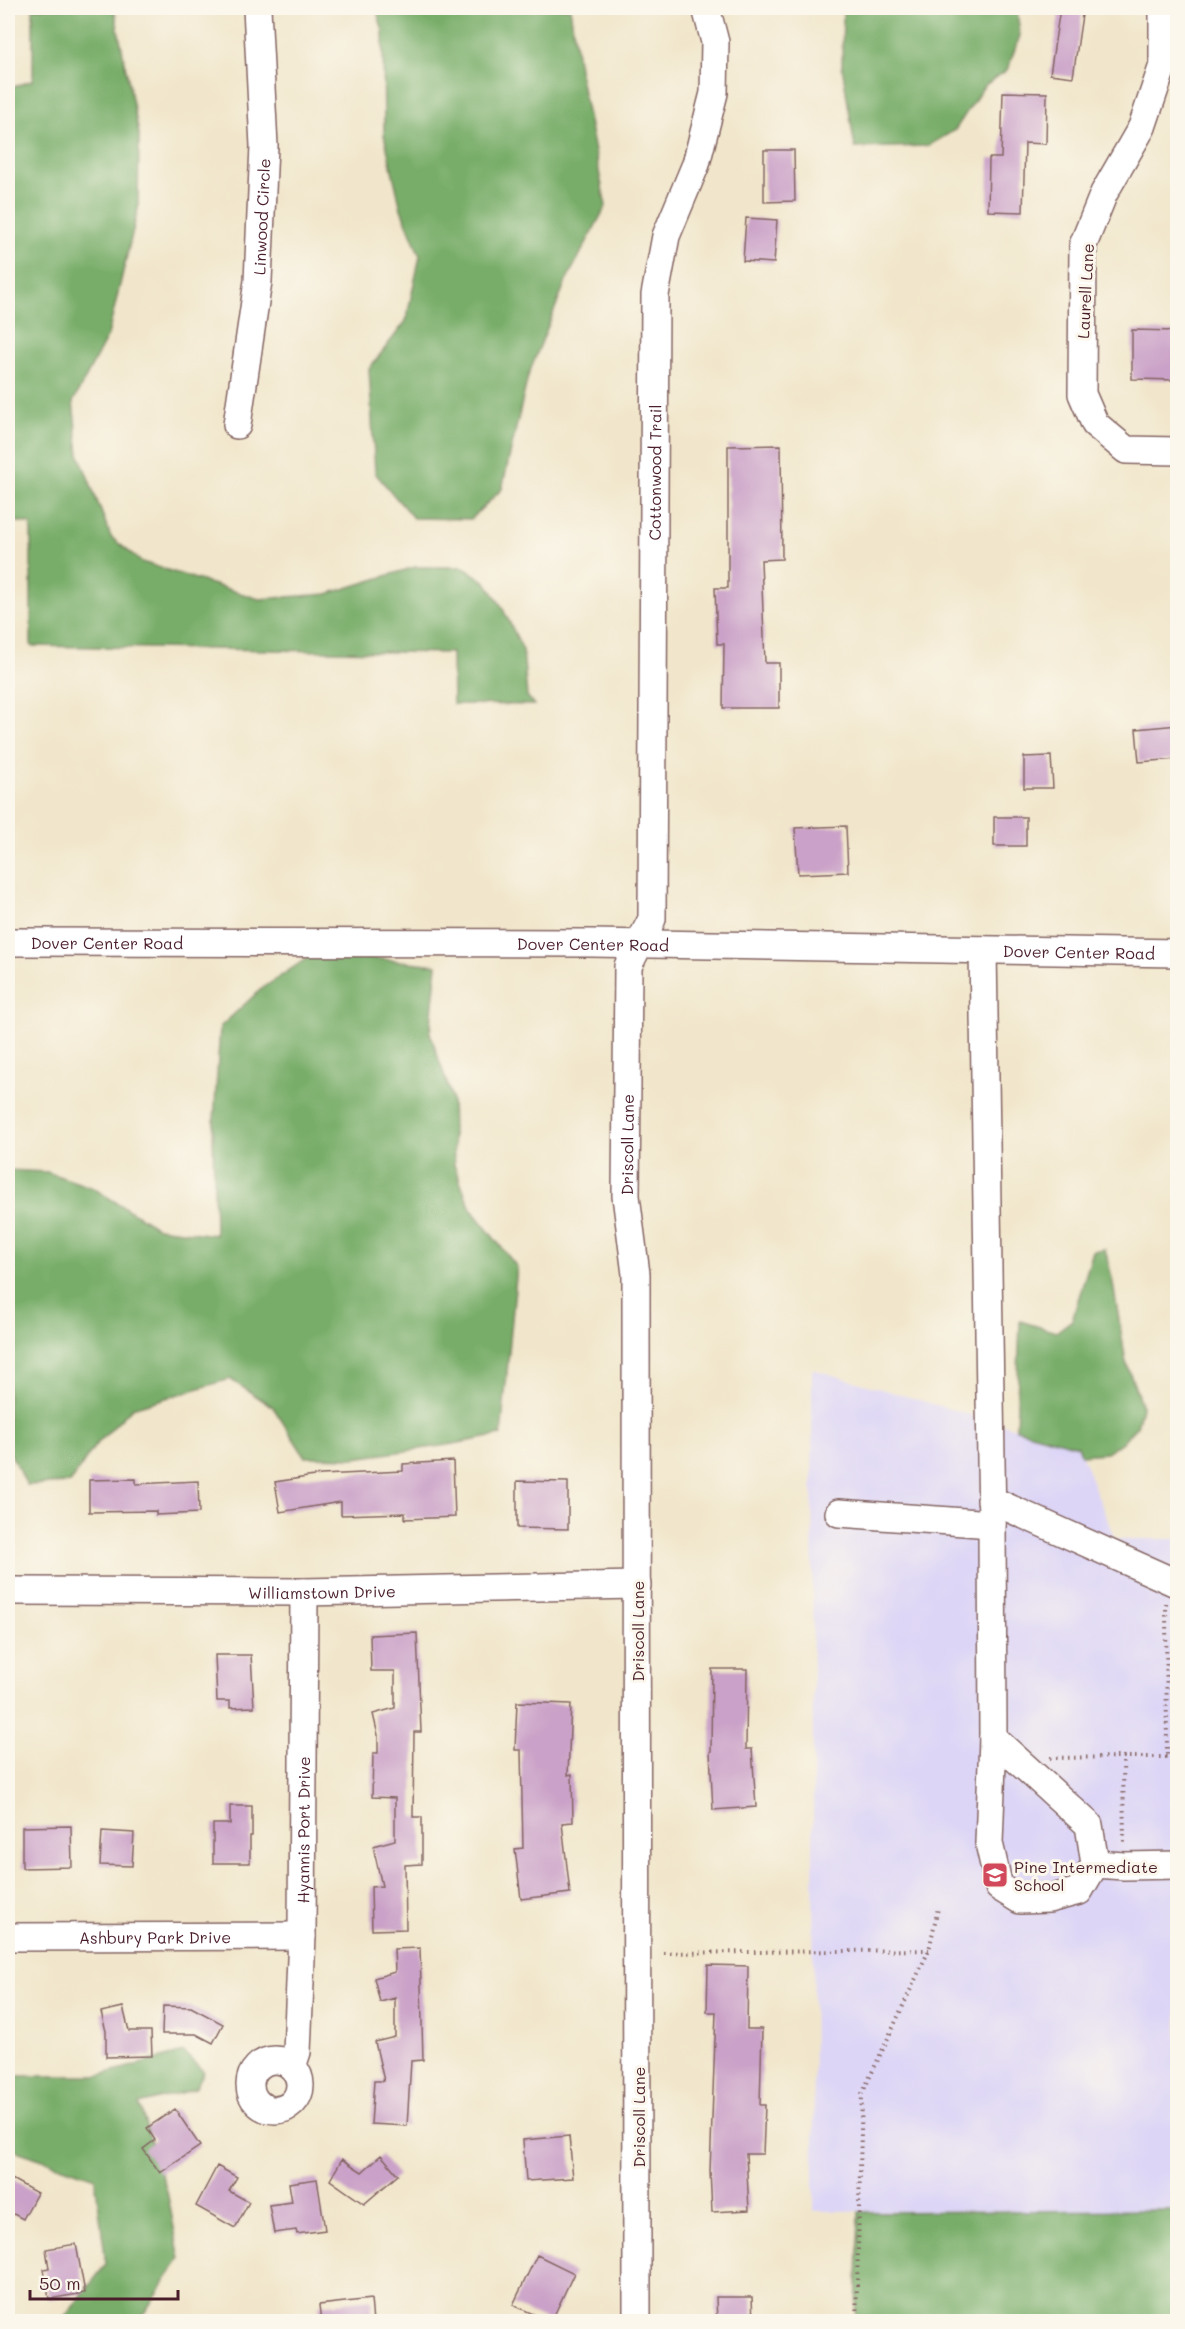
<svg xmlns="http://www.w3.org/2000/svg" width="1185" height="2329" font-family="Mali,sans-serif">
  <style>
    .built { fill: #ddd5f6 }
    .forest { fill: #78ad69; stroke: #61664a; stroke-width: 1.5 }
    .building { fill: #caa1c8 }
    .lines { fill: none; stroke-linecap: round; stroke-linejoin: round }
    .minor-casing { stroke: #846563; stroke-width: 30 }
    .path { stroke: #846563; stroke-width: 4; stroke-dasharray: 1.5 4.5; stroke-linecap: butt }
    .minor { stroke: #fff; stroke-width: 27 }
    .labels { text-anchor: middle; dominant-baseline: central; stroke-width: 6; stroke-linejoin: round; paint-order: stroke }
    .street-label { font-size: 16px; fill: #4a1f2b; stroke: #fbf7ec }
    .poi-label { font-size: 16px; fill: #4a1f2b; stroke: #fbf7ec; text-anchor: start }
  </style>
  <rect width="100%" height="100%" fill="#fbf7ec"/>
  <filter id="ink" filterUnits="userSpaceOnUse"><feTurbulence type="fractalNoise" baseFrequency=".0167" numOctaves="2"/><feDisplacementMap in="SourceGraphic" scale="12" xChannelSelector="R" yChannelSelector="G"/><feConvolveMatrix kernelMatrix="1 2 1 2 8 2 1 2 1" color-interpolation-filters="sRGB"/></filter>
  <filter id="wash" filterUnits="userSpaceOnUse"><feTurbulence type="fractalNoise" baseFrequency=".008" numOctaves="4" result="noise"/><feDisplacementMap in="SourceGraphic" scale="24" xChannelSelector="R" yChannelSelector="G"/><feGaussianBlur stdDeviation="1.35" result="paint"/><feColorMatrix in="noise" values="0 0 0 0 0 0 0 0 0 0 0 0 0 0 0 0 0 1.4 0 .05"/><feComposite in="paint" operator="in"/></filter>
  <g filter="url(#wash)">
    <rect width="100%" height="100%" fill="#f1e6cb"/>
    <path class="built" d="M812 1369 1078 1446 1115 1539H1177V2210L814 2211Z"/>
    <path class="forest" d="M33 8H114L139 134 138 209 108 335 73 402 79 454 111 537 142 562 259 599 327 594 415 567H463L486 582 501 605 523 650 527 696 534 705 453 704 452 653 31 646V524L8 520V89L33 80Z
      M376 8H570L581 82 606 206 566 281 528 376 502 489 471 519 413 518 375 473 369 369 406 321 420 256 401 209 384 135 383 31Z
      M843 8H1017L1020 36 1007 70 984 86 955 130 928 146 855 148 842 66Z
      M316 952 437 965 430 1033 452 1098 454 1165 471 1209 517 1267 501 1435 448 1445 355 1458 305 1457 273 1407 230 1379 132 1408 94 1447 70 1483 27 1485 8 1449V1170L47 1172 93 1188 158 1228 215 1235 213 1136 220 1027 260 990Z
      M1105 1249 1112 1278 1126 1362 1142 1407 1137 1426 1121 1443 1106 1453 1081 1455 1078 1446 1016 1429 1020 1321 1056 1332 1072 1320 1093 1251Z
      M183 2052 204 2072 195 2089 139 2104 167 2191 180 2259 143 2315 131 2321H62L106 2264 95 2178 8 2148V2076H96Z
      M1177 2210V2321H856L859 2212Z"/>
    <g id="blocks">
      <path class="building" d="M1060 8H1083L1073 77 1050 74Z
        M1003 92 1047 93 1046 144 1025 143 1023 212 988 211 989 158H1001Z
        M764 150H794L795 201 764 202Z
        M746 218 777 220 774 263 743 261Z
        M1132 330 1177 331V380L1132 379Z
        M781 445 782 559 761 560 765 663H779V708H723L724 644H717L715 588H728V446Z
        M1178 725V759L1139 762 1136 729Z
        M1051 756 1053 788H1024V757Z
        M994 817H1026V846H994Z
        M846 826 848 872 798 874 795 828Z
        M453 1461 455 1517 405 1519V1513L341 1515V1502L280 1512 275 1482 321 1475 403 1471V1464Z
        M136 1479V1484L198 1481 199 1513 156 1515V1511L89 1512V1480Z
        M517 1481 568 1482V1529L517 1528Z
        M417 1633 421 1732H414L413 1817H422V1864L405 1865 406 1929 372 1930 371 1887 382 1886 373 1846 395 1840V1798L372 1797 373 1753H378V1735L373 1714 395 1708V1671H371L370 1635Z
        M215 1655H251L254 1707 230 1708V1701H217Z
        M712 1669H747L746 1749H752L756 1807 713 1810 710 1752 711 1751Z
        M517 1702 571 1704 568 1775 572 1774 573 1822 562 1823 570 1893 521 1899 515 1849 523 1848 521 1750H515Z
        M230 1806H252V1836H250V1863H213V1824H230Z
        M71 1826 72 1867 22 1868V1827Z
        M102 1831 134 1833 132 1866 100 1865Z
        M420 1948 423 2060 411 2061 407 2126 371 2124 374 2081H384L375 2042 395 2037V1998L380 2002 374 1978 395 1972 394 1949Z
        M708 1965 748 1966 747 2029H762L760 2105H765L763 2154H746L749 2210 712 2212 710 2171 716 2012H707Z
        M163 2006 191 2007 223 2024 213 2043 196 2034H162Z
        M123 2007 129 2031H151L152 2056 106 2057V2031L101 2012Z
        M175 2109 200 2146 160 2173 143 2149 155 2140 147 2128Z
        M569 2136 573 2178 526 2181 523 2140Z
        M381 2155 398 2175 364 2204 330 2180 342 2159 362 2172Z
        M217 2166 237 2177 229 2191 249 2202 235 2228 196 2206Z
        M8 2177 37 2193 23 2219 8 2211Z
        M317 2179 325 2230 297 2234 296 2230 274 2233 269 2205 292 2202 289 2183Z
        M76 2244 85 2293 49 2299 44 2269 49 2268 46 2249Z
        M537 2255 574 2273 551 2322 513 2305Z
        M716 2297H752L753 2322H717Z
        M371 2299 373 2322H321L319 2305Z"/>
    </g>
  </g>
  <g filter="url(#ink)">
    <use href="#blocks" fill-opacity="0" stroke="#846563" stroke-width="1.5"/>
    <g class="lines">
      <defs>
        <g id="minor">
          <path d="M1163 8V65L1142 127 1104 193 1083 245 1082 394 1095 424 1126 450 1178 451"/>
          <path id="s1" d="M237 425 258 281 264 146 257 8"/>
          <path id="s2" d="M8 942 590 943 1178 953"/>
          <path d="M983 950 992 1524 993 1738"/>
          <path d="M991 1500 1178 1584"/>
          <path d="M839 1513 992 1524"/>
          <path id="s3" d="M8 1591 304 1592 637 1585"/>
          <path d="M993 1738 1089 1825 1095 1864 1079 1891 1049 1899 1020 1900 999 1887 989 1843Z"/>
          <path d="M1095 1864 1124 1866 1178 1865"/>
          <path id="s4" d="M8 1937 302 1936"/>
          <circle cx="275" cy="2085" r="25"/>
          <path id="s5" d="M292 2067 297 2052 302 1936 304 1592"/>
          <path id="s6" d="M637 2322 636 1274 626 1196 628 966 652 919 655 295 666 236 696 164 714 93 715 42 706 8"/>
        </g>
      </defs>
      <use href="#minor" class="minor-casing"/>
      <path class="path" d="M1166 1603 1167 1757
        M1123 1757H1178
        M1050 1758 1123 1757 1124 1845
        M664 1953 929 1950
        M856 2322 862 2094 929 1950 938 1908"/>
      <use href="#minor" class="minor"/>
    </g>
  </g>
  <defs>
    <symbol id="school-square" viewBox="-11 -11 22 22"><rect x="-9" y="-9" width="18" height="18" rx="4" fill="#d1495b" stroke="#fbf7ec"/><path d="M0-5L7-2L0 1L-7-2ZM-4 1L0 2.5L4 1V4Q0 6-4 4Z" fill="#fff"/></symbol>
  </defs>
  <g fill-rule="evenodd">
    <use href="#school-square" x="980" y="1860" width="30" height="30"/>
  </g>
  <g class="labels">
    <g class="street-label">
      <text stroke="none"><textPath href="#s1" startOffset="210">Linwood Circle</textPath></text>
      <text transform="translate(1085 291) rotate(-87)">Laurell Lane</text>
      <text stroke="none"><textPath href="#s6" startOffset="1856">Cottonwood Trail</textPath></text>
      <text stroke="none"><textPath href="#s2" startOffset="99">Dover Center Road</textPath></text>
      <text stroke="none"><textPath href="#s2" startOffset="585">Dover Center Road</textPath></text>
      <text stroke="none"><textPath href="#s2" startOffset="1071">Dover Center Road</textPath></text>
      <text stroke="none"><textPath href="#s6" startOffset="1178">Driscoll Lane</textPath></text>
      <text stroke="none"><textPath href="#s3" startOffset="314">Williamstown Drive</textPath></text>
      <text transform="translate(637 1631) rotate(-90)">Driscoll Lane</text>
      <text stroke="none"><textPath href="#s5" startOffset="238">Hyannis Port Drive</textPath></text>
      <text stroke="none"><textPath href="#s4" startOffset="147">Ashbury Park Drive</textPath></text>
      <text transform="translate(638 2117) rotate(-90)">Driscoll Lane</text>
    </g>
    <g class="poi-label">
      <text x="1014" y="1866">Pine Intermediate<tspan x="1014" dy="18">School</tspan></text>
    </g>
  </g>
  <rect width="1185" height="2329" fill="none" stroke="#fbf7ec" stroke-width="30"/>
  <path d="M30 2290v9h148v-9" fill="none" stroke="#4a1f2b" stroke-width="3"/>
  <text x="39" y="2290" font-size="18" fill="#4a1f2b" stroke="#fbf7ec" stroke-width="4.5" paint-order="stroke">50 m</text>
</svg>
